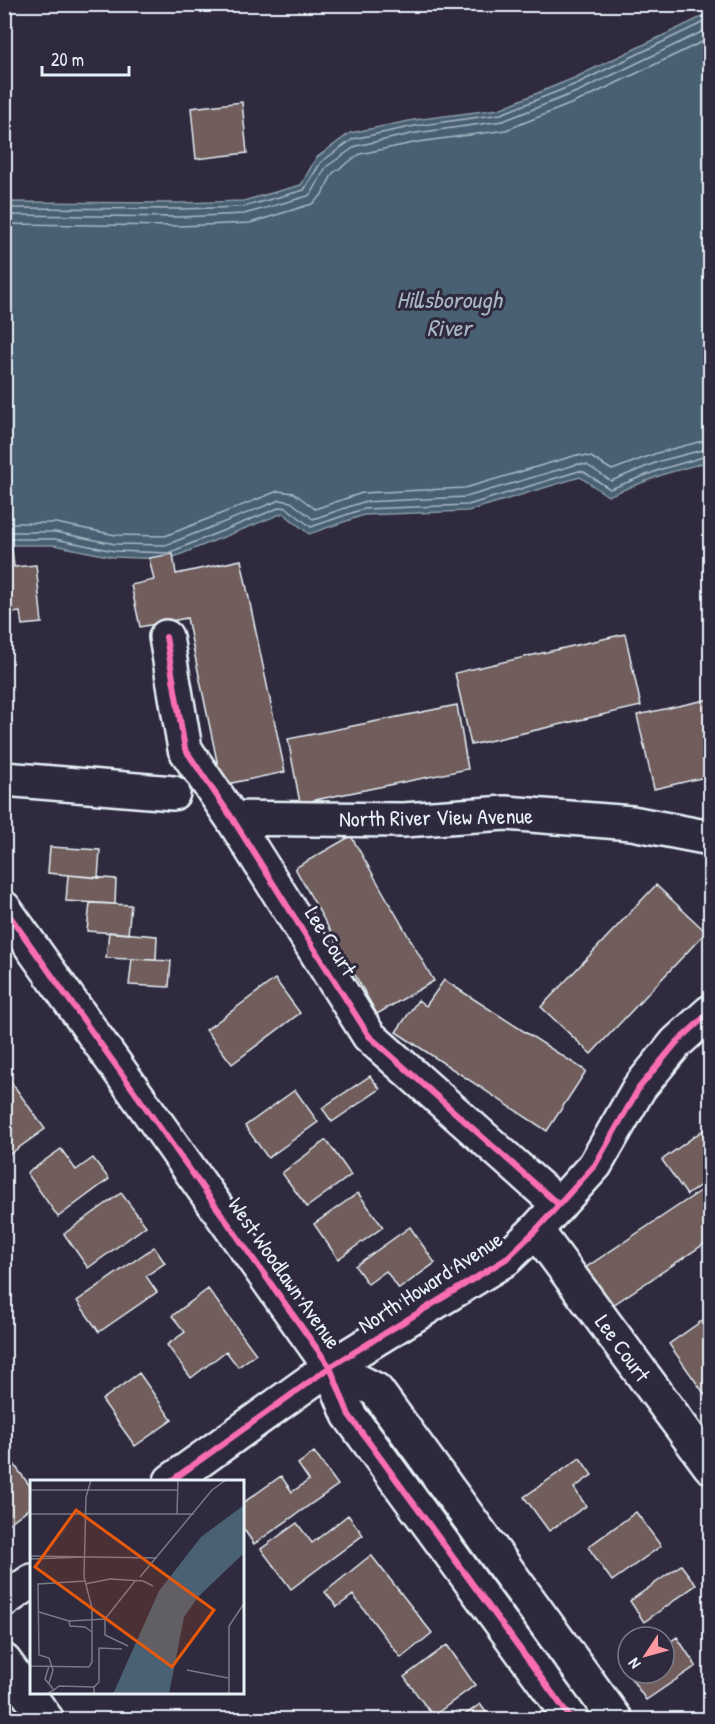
<svg xmlns="http://www.w3.org/2000/svg" width="715" height="1724" font-family="'Patrick Hand',sans-serif">
  <style>
    .water { fill: #496173; stroke: #899ba8; stroke-width: 1.5 }
    .lines { fill: none; stroke-linecap: round; stroke-linejoin: round }
    .shore { stroke: #a8b7c3; stroke-width: 1.5 }
    .building { fill: #6f5d5c; stroke: #e8f1f8; stroke-width: 1.5 }
    .minor-casing { stroke: #e8f1f8; stroke-width: 38 }
    .tertiary-casing { stroke: #e8f1f8; stroke-width: 38 }
    .minor { stroke: #2f2a3d; stroke-width: 33 }
    .tertiary { stroke: #2f2a3d; stroke-width: 33 }
    .cycleway-casing { stroke: #2f2a3d; stroke-width: 10 }
    .cycleway { stroke: #f96db3; stroke-width: 6 }
    .labels { text-anchor: middle; dominant-baseline: central; stroke-width: 6; stroke-linejoin: round; paint-order: stroke }
    .street-label { font-size: 22px; fill: #e8f1f8; stroke: #2f2a3d }
    .water-label { font-size: 24px; font-style: italic; fill: #a8b7c3; stroke: #2f2a3d }
    .inset-road { fill: none; stroke: #797a88; stroke-width: 1.5 }
    .view { fill: #e8590c; fill-opacity: 0.15; stroke: #e8590c; stroke-width: 3 }
    .inset-edge { fill: none; stroke: #e8f1f8; stroke-width: 3 }
  </style>
  <rect width="100%" height="100%" fill="#2f2a3d"/>
  <filter id="ink" filterUnits="userSpaceOnUse"><feTurbulence type="fractalNoise" baseFrequency=".0167" numOctaves="2"/><feDisplacementMap in="SourceGraphic" scale="12" xChannelSelector="R" yChannelSelector="G"/><feConvolveMatrix kernelMatrix="1 2 1 2 8 2 1 2 1" color-interpolation-filters="sRGB"/></filter>
  <g filter="url(#ink)">
    <path class="water" d="M710 13V461L664 474 608 496 580 477 468 511 364 515 309 534 283 513 169 559 113 557 54 545H5V202L181 203 243 201 301 185 316 158 350 133 414 120 499 109 574 78Z"/>
    <g class="lines">
      <path class="shore" d="M4 208 181 209 243 207 304 190 321 162 353 139 415 126 501 114 576 84 710 19
        M4 215 181 217 244 214 308 196 313 191 326 167 356 146 416 133 503 121 579 91 710 28
        M4 224 181 226 250 223 312 204 321 196 333 173 360 154 418 142 506 130 583 99 710 38
        M4 523H56L116 535 165 536 278 491 294 493 315 509 362 493 465 488 577 455 591 457 612 470 657 453 710 439
        M4 532H55L115 544 166 545 280 500 291 502 313 519 363 502 466 497 578 464 587 465 611 481 660 461 710 448
        M4 539H55L114 551 168 553 281 507 287 508 311 527 363 509 468 505 579 471 584 472 610 489 662 469 710 455"/>
    </g>
    <path class="building" d="M242 102 247 153 196 159 191 108Z
      M12 548 14 567 36 565 42 623 22 625 20 612 4 614V549Z
      M173 554 176 574 241 560 285 772 222 785 187 618 140 627 131 585 154 580 149 558Z
      M625 634 641 706 471 745 455 673Z
      M710 699V776L654 789 637 715Z
      M457 705 468 769 300 803 288 739Z
      M351 836 434 981 377 1014 295 868Z
      M50 847 100 850 98 878 48 873Z
      M68 875 116 879 115 904 66 901Z
      M656 885 706 932 591 1054 541 1007Z
      M90 903 131 905 128 934 87 931Z
      M109 932 157 936 156 960 106 958Z
      M132 959 171 961 169 987 129 985Z
      M275 979 300 1013 232 1064 206 1030Z
      M444 980 586 1071 547 1131 396 1032 418 1000 426 1006Z
      M370 1076 380 1089 332 1122 322 1108Z
      M9 1079 45 1129 7 1156 4 1152V1083Z
      M295 1090 318 1122 268 1158 245 1126Z
      M710 1125V1178L687 1195 662 1160Z
      M326 1140 351 1175 307 1207 282 1173Z
      M61 1149 76 1170 93 1158 109 1179 58 1217 27 1173Z
      M705 1188 710 1196V1240L601 1313 576 1274Z
      M121 1193 146 1226 88 1268 64 1234Z
      M358 1193 383 1227 338 1259 314 1224Z
      M410 1227 435 1263 399 1289 386 1271 368 1284 355 1266Z
      M154 1247 165 1263 146 1276 157 1292 99 1332 77 1301Z
      M208 1289 256 1354 238 1367 226 1351 191 1378 167 1345 185 1332 172 1316Z
      M706 1318 710 1324V1402L669 1344Z
      M139 1373 172 1420 135 1446 102 1400Z
      M314 1452 338 1485 254 1544 243 1528V1503L281 1476 292 1492 309 1480 298 1464Z
      M8 1456 32 1489V1506L4 1527V1459Z
      M580 1458 592 1475 574 1488 586 1506 549 1531 524 1497Z
      M636 1512 661 1546 612 1581 588 1547Z
      M348 1515 363 1535 291 1589 261 1549 297 1523 312 1543Z
      M371 1555 432 1633 401 1658 353 1595 337 1607 325 1592Z
      M681 1565 696 1585 644 1622 630 1601Z
      M677 1637 696 1666 646 1700 626 1671 628 1669V1673H664V1646Z
      M447 1645 475 1685 433 1716 404 1677Z
      M480 1704 492 1720H458Z"/>
    <g class="lines">
      <defs>
        <path id="minor" d="M166 637 185 749 232 818 369 1036 559 1205
          M4 779 173 793
          M232 818 403 820 506 813 632 823 710 838
          M4 908 330 1367 349 1415 572 1720
          M536 1230 710 1466
          M330 1367 376 1390 616 1720
          M4 1661 47 1720"/>
        <path id="tertiary" d="M171 1481 330 1367 506 1259 536 1230 595 1165 639 1088 676 1043 710 1012
          M4 1600 32 1581"/>
      </defs>
      <use href="#minor" class="minor-casing"/>
      <use href="#tertiary" class="tertiary-casing"/>
      <use href="#minor" class="minor"/>
      <use href="#tertiary" class="tertiary"/>
      <defs>
        <path id="cycleway" d="M166 637 185 749 232 818 369 1036 559 1205
          M4 908 330 1367 349 1415 572 1720
          M171 1481 330 1367 506 1259 536 1230 595 1165 639 1088 676 1043 710 1012"/>
      </defs>
      <use href="#cycleway" class="cycleway-casing"/>
      <use href="#cycleway" class="cycleway"/>
    </g>
  </g>
  <g class="labels">
    <g class="street-label">
      <text transform="translate(436 817) rotate(-1)">North River View Avenue</text>
      <text transform="translate(331 941) rotate(58)">Lee Court</text>
      <text transform="translate(285 1273) rotate(55)">West Woodlawn Avenue</text>
      <text transform="translate(430 1282) rotate(-33)">North Howard Avenue</text>
      <text transform="translate(623 1348) rotate(54)">Lee Court</text>
    </g>
    <g class="water-label">
      <text x="449" y="299">Hillsborough<tspan x="449" dy="28">River</tspan></text>
    </g>
  </g>
  <g transform="translate(30 1480)">
    <rect width="214" height="214" fill="#2f2a3d"/>
    <path d="M214 25V73L168 117 154 137 139 214H83L129 111 171 57Z" fill="#496173"/>
    <path class="inset-road" d="M0 10H148M0 34H164M147 34 148 0M0 76 127 78M0 79 56 77M110 97 182 10 196 0M55 104 80 99 113 101 123 106M9 132 39 141 75 139V155L98 166M75 139 105 101M39 141 40 146 55 147 62 152M0 154V186M0 186 59 187 62 182V128L54 97 56 17 61 0M157 190 198 198M19 203 23 190 19 178 9 175 8 104 55 101M24 210 29 206 64 207M16 214 24 210 15 199 19 186M64 214V207L69 202V168L92 169M199 214V146L215 122"/>
    <path class="view" d="M46 30 184 130 142 187 5 87Z"/>
    <rect width="214" height="214" class="inset-edge"/>
  </g>
  <rect width="715" height="1724" fill="none" stroke="#2f2a3d" stroke-width="24"/>
  <rect x="12" y="12" width="691" height="1700" fill="none" stroke="#e8f1f8" stroke-width="2" filter="url(#ink)"/>
  <g transform="translate(646 1655) rotate(234)"><circle r="28" fill="#2f2a3d" stroke="#797a88" stroke-width="1.5"/>
  <path d="M0-4.5L10 22L0 15L-10 22Z" fill="#ff9aa2"/>
  <text y="-9" font-size="16" font-weight="bold" text-anchor="middle" fill="#e8f1f8">N</text>
  </g>
  <path d="M42 66v9h87v-9" fill="none" stroke="#e8f1f8" stroke-width="3"/>
  <text x="51" y="66" font-size="18" fill="#e8f1f8" stroke="#2f2a3d" stroke-width="4.5" paint-order="stroke">20 m</text>
</svg>
